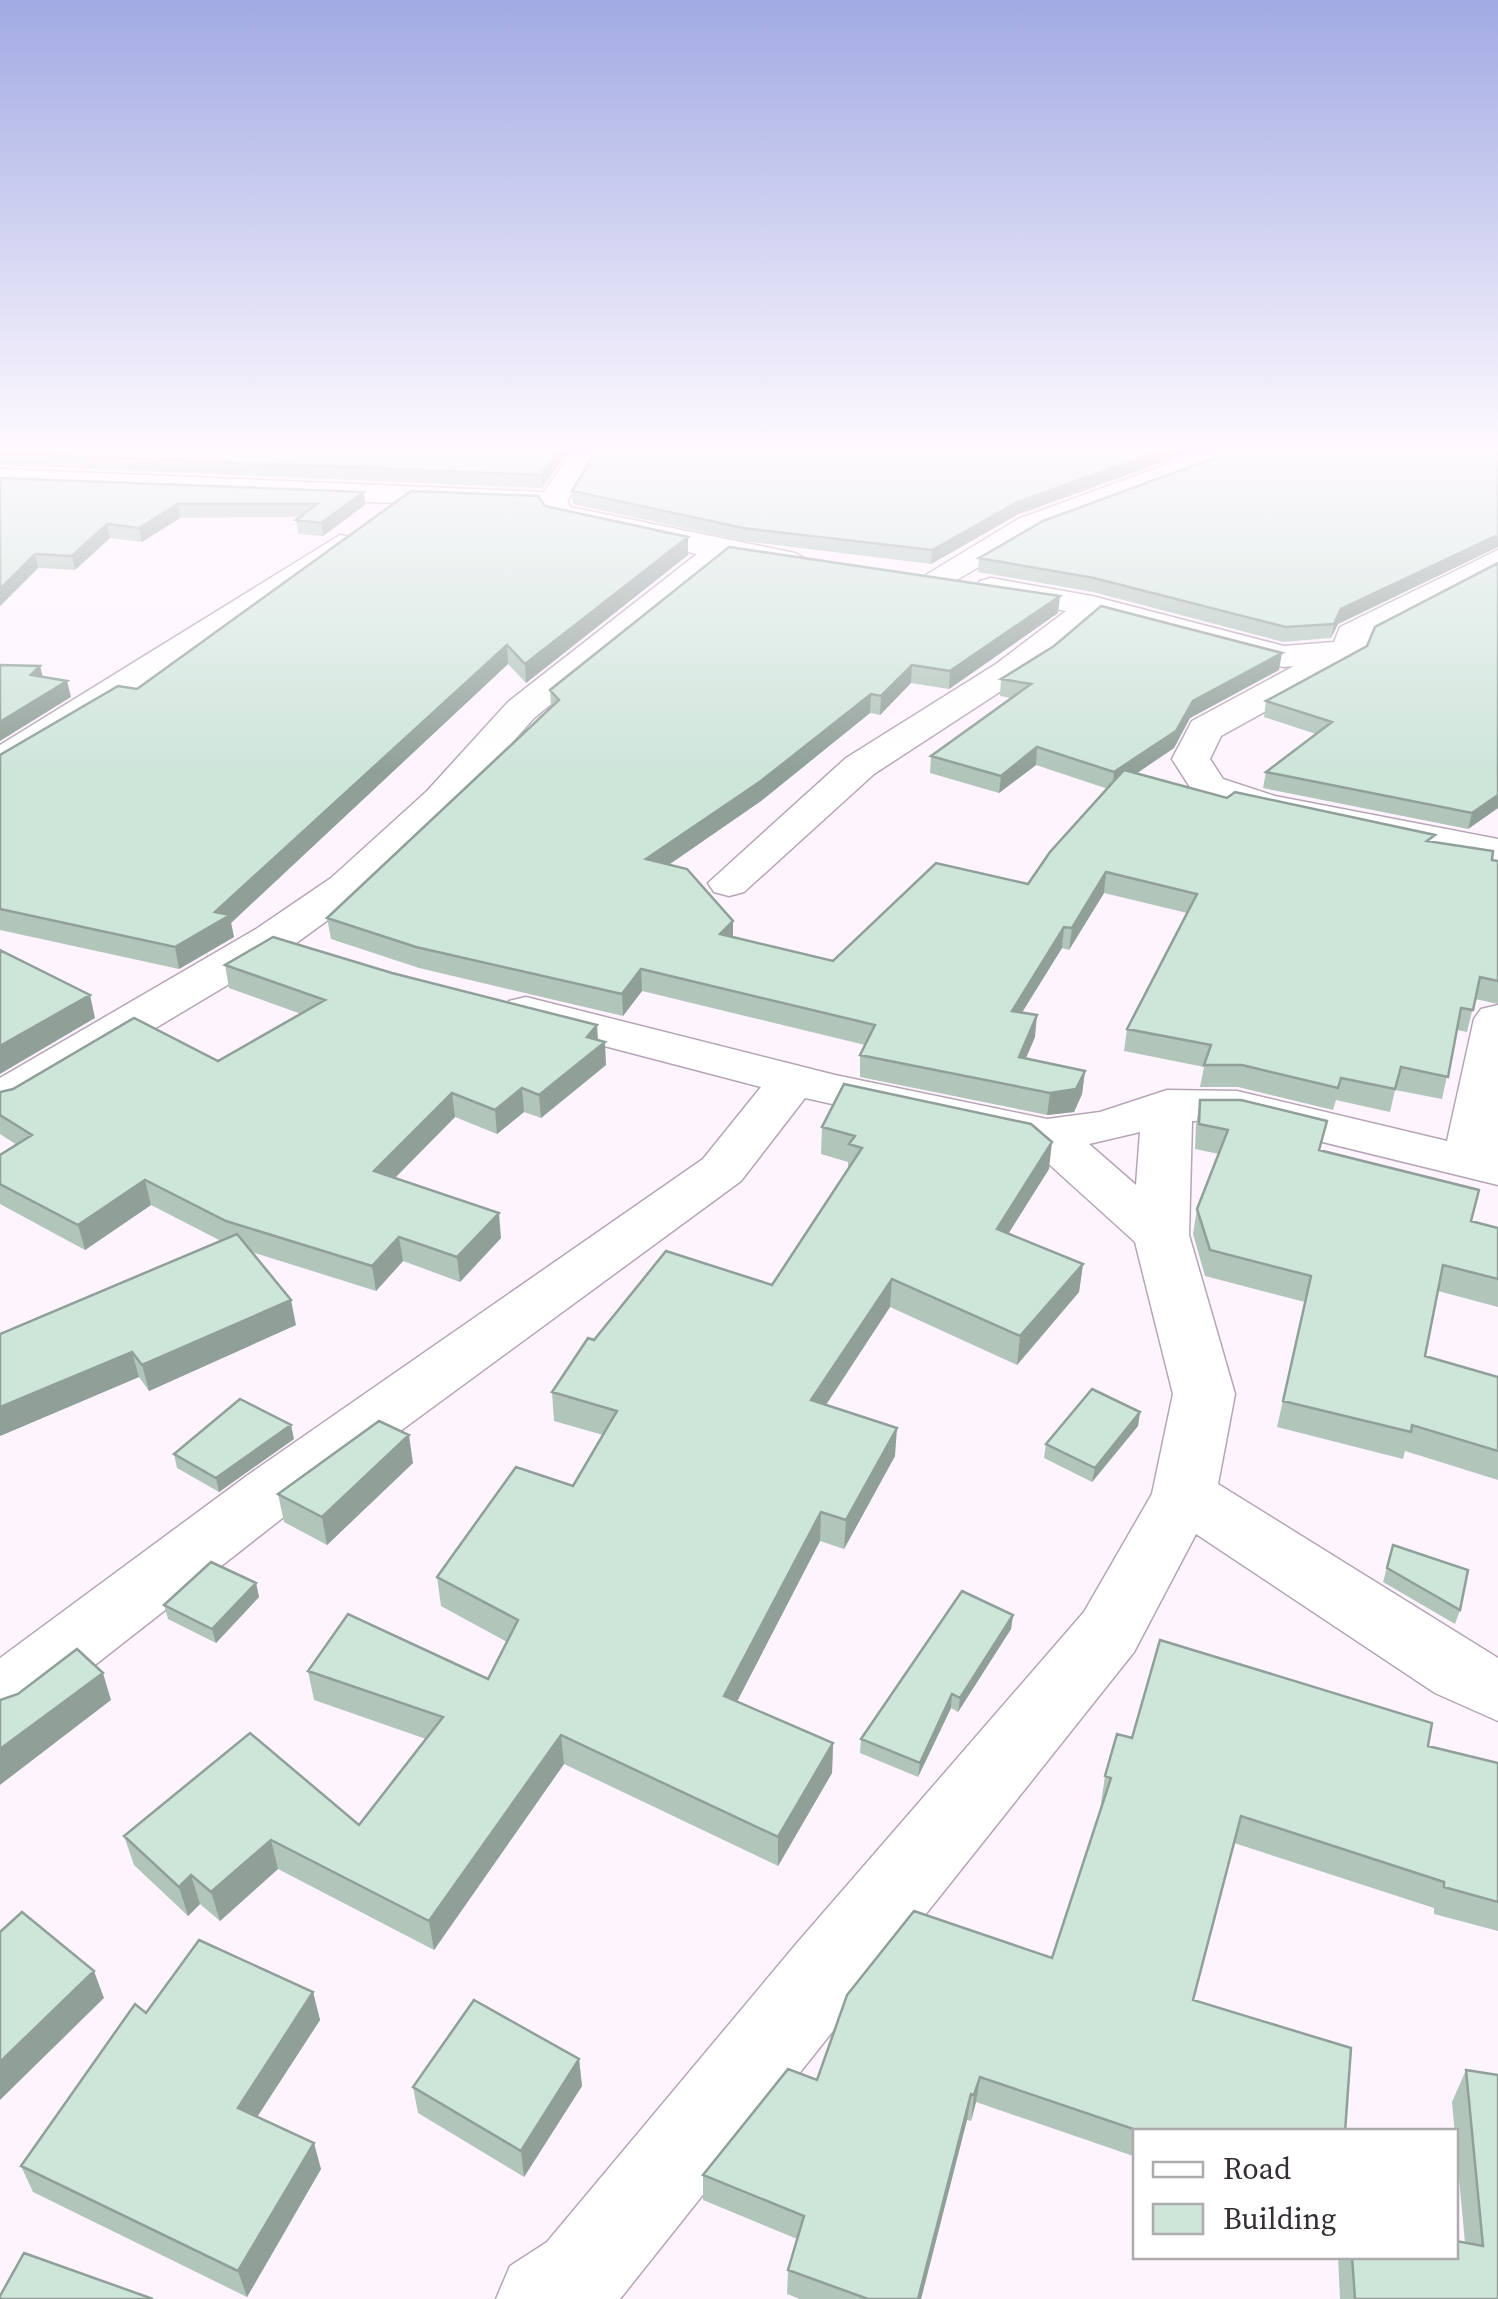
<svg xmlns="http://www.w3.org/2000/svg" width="1498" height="2299" font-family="'Source Serif 4',serif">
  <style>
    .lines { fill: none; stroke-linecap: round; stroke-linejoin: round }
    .street-casing { stroke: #b5a6b6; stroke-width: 3 }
    .street { fill: #fff; fill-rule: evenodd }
    .wall { fill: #b1c5bb }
    .shaded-wall { fill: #90a099 }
    .building { fill: #cee5da; stroke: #90a099; stroke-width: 2.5 }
  </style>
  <rect width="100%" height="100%" fill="#fef4fe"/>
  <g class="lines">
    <defs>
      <path id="street" d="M572 451H599L567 501 570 507 795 553 811 562 795 571 727 560 534 718 455 807 361 896 288 949 18 1110 0 1114V1078L256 929 331 878 427 791 508 702 697 554 547 519 541 509 0 487V469L544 492Z
        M1203 451H1241L1237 457 1040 531 948 585 937 588 921 578 1018 519Z
        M340 535 351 537 355 544 351 551 14 770 0 774V745Z
        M1498 550V571L1369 639 1362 658 1221 736 1210 759 1223 779 1275 796 1498 839V865L1252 815 1195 795 1172 759 1192 721 1294 666 1283 667 1098 618 1050 659 874 774 744 892 729 896 714 892 708 883 846 758 996 664 1066 611 980 595 975 588 980 581 991 578 1092 596 1284 646 1334 642 1340 627Z
        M526 997 835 1075 1047 1119 1100 1112 1167 1090 1237 1091 1447 1141 1474 1019 1481 1009 1498 1005V1185L1237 1121H1192L1189 1235 1235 1394 1218 1484 1498 1658V1721L1435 1693 1196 1534 1134 1652 620 2299H496L510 2266 547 2242 797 1943 1084 1612 1152 1494 1173 1394 1135 1242 1030 1147 805 1098 741 1181 294 1509 26 1719 0 1728V1658L248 1475 703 1159 761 1087 509 1021 502 1011 509 1001ZM1140 1132 1136 1185 1089 1144Z"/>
    </defs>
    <use href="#street" class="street-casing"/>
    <use href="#street" class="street"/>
  </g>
  <path class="wall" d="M0 451H568L542 488 0 465Z
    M1498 451V547L1338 624 1331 638 1283 642 1093 592 978 572 979 558Z
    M0 478 365 505 323 536 298 534 296 520 300 517 180 518 142 542 110 538 75 570 38 568 0 606Z
    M572 491 1017 515 931 564 743 541 573 504Z
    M545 506 688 555 526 683 508 664 231 923 234 937 179 969 0 930V755L137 689Z
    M1058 613 949 689 911 683 880 715 870 713 761 801 669 864 733 921V937L833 961 1028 884 1108 789 1036 765 999 793 930 773 931 756 1011 698 1000 696 1001 679 1279 670 1190 718 1174 748 1137 773 1227 798 1434 842 1498 861V1004L1475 999 1467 1032 1457 1030 1442 1099 1395 1090 1390 1112 1336 1100 1333 1110 1238 1087H1200L1204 1067 1124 1051 1127 1029 1187 913 1104 893 1069 950 1062 948 1022 1012 1035 1037 1026 1058 1085 1071 1082 1094 1074 1112 1047 1115 860 1077V1055L865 1045 642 991 623 1016 419 968 331 939 327 918 551 707 550 690Z
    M1367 646 1498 808 1468 829 1263 788 1266 772 1316 734 1264 717 1266 701Z
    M225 965 392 973 597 1025 598 1040 606 1065 541 1118 524 1112 497 1134 455 1117 395 1178 501 1238 460 1282 403 1261 376 1291 252 1252 296 1325 149 1391 139 1377 0 1436 221 1241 151 1205 85 1250 0 1204V1155L17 1145 0 1134V1092L218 1061 301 1014 229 988Z
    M1200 1100 1320 1151 1471 1221 1498 1228V1307L1438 1291 1425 1356 1498 1377V1480L1405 1451 1403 1459 1277 1427 1305 1302 1205 1276 1193 1234 1197 1209 1219 1154 1195 1149 1196 1125Z
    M822 1127 1049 1169 1009 1233 1083 1264 1079 1292 1017 1365 890 1307 826 1405 895 1456 844 1549 820 1541 737 1701 833 1743 832 1773 778 1866 564 1764 434 1950 278 1869 220 1921 200 1904 188 1916 134 1865 124 1836 359 1825 426 1739 314 1700 308 1671 488 1679 507 1642 441 1606 437 1577 573 1486 603 1435 554 1421 552 1392 594 1340 772 1285 848 1170V1162L821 1154Z
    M1140 1412 1138 1426 1092 1482 1044 1458 1046 1444Z
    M294 1439 219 1492 177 1468 174 1454Z
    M413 1463 327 1545 284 1522 278 1494Z
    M1393 1545 1460 1610 1455 1624 1383 1582Z
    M256 1583 259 1597 216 1643 168 1619 164 1605Z
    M1013 1615 1011 1629 958 1712 951 1708 918 1777 860 1753 861 1739Z
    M1132 1738 1428 1746 1498 1763V1931L1434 1914V1908L1234 1843 1193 2000 1345 2132H1136V2157L976 2102 971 2121 967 2120 921 2299H800L787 2294 788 2270 797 2239 703 2200V2175L817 2080 1052 1958 1102 1804 1101 1803 1105 1776Z
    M313 1992 320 2020 257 2117 321 2169 247 2297 33 2192 21 2166 146 2013Z
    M579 2059 582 2086 524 2177 418 2113 413 2087Z
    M1466 2070 1498 2299H1340L1338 2256H1456L1465 2243 1452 2102Z"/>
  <path class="shaded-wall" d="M558 451H568L542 488 541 475Z
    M1160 451H1193L1017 515 931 564 932 550 1018 502Z
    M364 492 365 505 323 536 321 523Z
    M178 504 180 518 142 542 139 528Z
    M107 524 110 538 75 570 72 556Z
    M1498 535V547L1338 624 1331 638 1334 624 1341 609Z
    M688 537V555L526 683 525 664Z
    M35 554 38 568 0 606V589Z
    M1060 596 1058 613 949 689 950 671Z
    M507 645 508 664 231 923 234 937 179 969 175 947 215 912Z
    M1282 653 1279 670 1190 718 1174 748 1112 790 1114 772 1193 701Z
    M912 665 911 683 880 715 881 696Z
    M40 666 44 681 31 675Z
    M67 681 71 697 0 741V722Z
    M871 694 870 713 761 801 647 880 646 859Z
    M1037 747 1036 765 999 793 1001 776Z
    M1498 795V808L1468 829 1472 813Z
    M1106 872 1104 893 1069 950 1072 928Z
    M733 921V942L720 934Z
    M1064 927 1062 948 1010 1032 1012 1011Z
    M641 969 642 991 623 1016 622 994Z
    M90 995 95 1018 0 1074V1046Z
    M1037 1015 1035 1037 1017 1079 1019 1057Z
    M597 1025 598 1047 605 1042 606 1065 541 1118 539 1095Z
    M1085 1071 1082 1094 1074 1112 1047 1115 1050 1093Z
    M522 1088 524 1112 497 1134 495 1110Z
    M452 1093 455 1117 378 1195 374 1171Z
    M1052 1142 1049 1169 994 1256 997 1229Z
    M145 1180 151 1205 85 1250 78 1225Z
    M499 1213 501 1238 460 1282 457 1257Z
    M399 1237 403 1261 376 1291 372 1266Z
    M1083 1264 1079 1292 1017 1365 1020 1336Z
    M892 1279 890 1307 810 1429 811 1400Z
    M291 1300 296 1325 149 1391 142 1365Z
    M132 1352 139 1377 0 1436V1407Z
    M1140 1412 1138 1426 1092 1482 1095 1468Z
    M291 1425 294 1439 219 1492 216 1478Z
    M897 1428 895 1456 844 1549 846 1520Z
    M409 1435 413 1463 327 1545 322 1517Z
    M821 1512 820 1541 725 1725 724 1696Z
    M256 1583 259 1597 216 1643 212 1629Z
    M1013 1615 1011 1629 958 1712 960 1698Z
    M103 1673 111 1700 0 1785V1749Z
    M952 1694 951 1708 918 1777 920 1763Z
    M561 1735 564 1764 434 1950 429 1921Z
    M833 1743 832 1773 778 1866V1837Z
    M271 1840 278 1869 220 1921 211 1892Z
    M191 1875 200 1904 188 1916 179 1887Z
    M94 1971 104 1998 0 2100V2062Z
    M313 1992 320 2020 246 2134 238 2108Z
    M579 2059 582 2086 524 2177 521 2151Z
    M980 2077 976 2102 971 2121 974 2095Z
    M971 2094 967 2120 921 2299H918Z
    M314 2143 321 2169 247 2297 238 2271Z"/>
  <path class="building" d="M0 451H558L541 475 0 453Z
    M596 451H1160L1018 502 932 550 743 528 572 491Z
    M1233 451H1498V535L1341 609 1334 624 1286 627 1094 578 979 558 1043 521Z
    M0 478 364 492 321 523 296 520 317 504H178L139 528 107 524 72 556 35 554 0 589Z
    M411 491 538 496 545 506 688 537 525 664 507 645 215 912 230 915 175 947 0 909V755L118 686 137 689Z
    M729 547 1060 596 950 671 912 665 881 696 871 694 761 781 646 859 687 869 733 921 720 934 833 961 936 863 1028 884 1050 852 1124 770 1227 798 1235 792 1435 835 1427 841 1493 851 1492 860 1498 861V981L1480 977 1473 1010 1461 1008 1448 1077 1401 1067 1395 1089 1341 1078 1338 1088 1242 1065H1204L1211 1045 1127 1029 1197 894 1106 872 1072 928 1064 927 1012 1011 1037 1015 1019 1057 1085 1071 1076 1089 1050 1093 860 1055 875 1025 641 969 622 994 416 947 327 918 559 700 550 690Z
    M1498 563V795L1472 813 1266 772 1332 722 1266 701 1367 646 1375 627Z
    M1101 606 1282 653 1193 701 1176 731 1114 772 1037 747 1001 776 931 756 1031 684 1001 679 1054 646Z
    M0 665 40 666 31 675 67 681 0 722Z
    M273 937 392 973 597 1025 587 1037 605 1042 539 1095 522 1088 495 1110 452 1093 374 1171 499 1213 457 1257 399 1237 372 1266 226 1221 145 1180 78 1225 0 1184V1155L32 1135 0 1115V1092L13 1089 134 1018 218 1061 325 1000 225 965Z
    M0 950 90 995 0 1046Z
    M844 1084 1031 1124 1052 1142 997 1229 1083 1264 1020 1336 892 1279 811 1400 897 1428 846 1520 821 1512 724 1696 833 1743 778 1837 561 1735 429 1921 271 1840 211 1892 191 1875 179 1887 124 1836 250 1733 359 1825 443 1717 308 1671 348 1614 488 1679 518 1620 437 1577 516 1467 573 1486 617 1411 552 1392 588 1338 594 1340 666 1251 772 1285 862 1148 849 1144 855 1136 822 1127Z
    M1200 1100H1241L1327 1121 1319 1150 1479 1190 1471 1221 1498 1228V1279L1443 1265 1425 1356 1498 1377V1451L1412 1425 1411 1432 1283 1401 1311 1276 1210 1250 1197 1209 1228 1130 1199 1124Z
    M237 1234 291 1300 142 1365 132 1352 0 1407V1334Z
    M1092 1389 1140 1412 1095 1468 1046 1444Z
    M240 1399 291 1425 216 1478 174 1454Z
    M379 1421 409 1435 322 1517 278 1494Z
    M1393 1545 1468 1570 1460 1610 1387 1568Z
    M211 1562 256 1583 212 1629 164 1605Z
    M962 1591 1013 1615 960 1698 952 1694 920 1763 861 1739Z
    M1160 1640 1432 1723 1428 1746 1498 1763V1902L1444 1887V1882L1241 1816 1193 2000 1351 2048 1345 2132H1142L980 2077 974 2095 971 2094 918 2299H868L788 2270 804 2216 703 2175 788 2069 817 2080 847 1995 914 1911 1052 1958 1111 1778 1105 1776 1117 1734 1132 1738Z
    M77 1649 103 1673 0 1749V1700L18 1694Z
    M22 1912 94 1971 0 2062V1932Z
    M199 1940 313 1992 238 2108 314 2143 238 2271 21 2166 135 2004 146 2013Z
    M474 2000 579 2059 521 2151 413 2087Z
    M1466 2070 1498 2075V2299H1355L1352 2256H1456V2241L1483 2246Z
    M24 2253 153 2299H0V2296Z"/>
  <linearGradient id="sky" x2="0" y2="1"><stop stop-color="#a1aae3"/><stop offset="0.58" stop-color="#fffaff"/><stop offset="1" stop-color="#fffaff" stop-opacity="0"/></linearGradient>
  <rect width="1498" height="772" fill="url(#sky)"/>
  <rect x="1133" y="2129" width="325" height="130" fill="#ffffff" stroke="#aeabae" stroke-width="2.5"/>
  <rect x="1153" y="2162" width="50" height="15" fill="#ffffff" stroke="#aeabae" stroke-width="2.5"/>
  <text x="1223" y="2179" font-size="30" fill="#342e34">Road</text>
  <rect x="1153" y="2204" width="50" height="30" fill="#cee5da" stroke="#aeabae" stroke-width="2.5"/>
  <text x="1223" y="2229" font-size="30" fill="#342e34">Building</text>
</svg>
